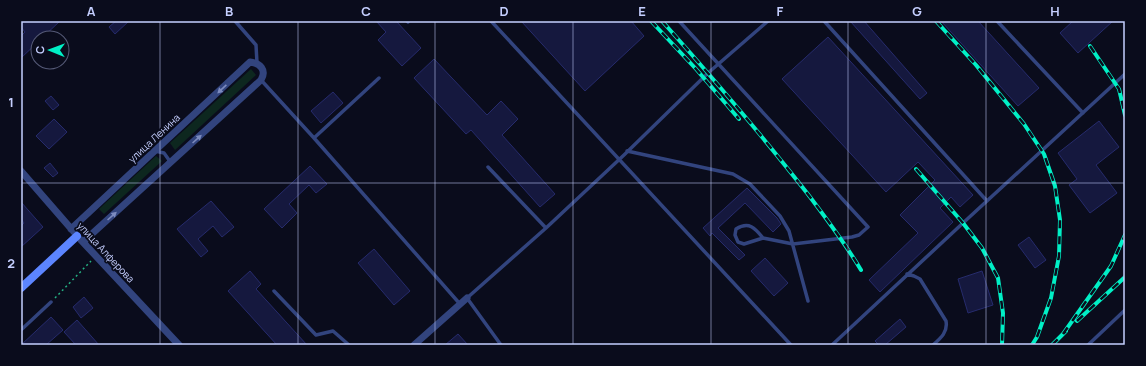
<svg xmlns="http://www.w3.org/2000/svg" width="1146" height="366" font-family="Manrope,sans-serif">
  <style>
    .green { fill: #0d271f }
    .building { fill: #15183e; stroke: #262b6c }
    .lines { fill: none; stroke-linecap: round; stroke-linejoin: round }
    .path { stroke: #25b384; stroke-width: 1.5; stroke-dasharray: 2 3; stroke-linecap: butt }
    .lane { stroke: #32447e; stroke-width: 3.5 }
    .street { stroke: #32447e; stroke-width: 7 }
    .secondary { stroke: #5c85ff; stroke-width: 8 }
    .rail-casing { stroke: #00f0c6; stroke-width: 4 }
    .rail { stroke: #0a0c1c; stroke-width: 2.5; stroke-dasharray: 8; stroke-linecap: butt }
    .oneway { fill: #7c8abe }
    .grid { fill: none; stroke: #c5cfff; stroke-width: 1; stroke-opacity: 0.55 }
    .labels { text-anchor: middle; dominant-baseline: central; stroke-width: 3.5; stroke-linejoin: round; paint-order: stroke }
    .street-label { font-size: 10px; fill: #c5cfff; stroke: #0a0c1c }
    .neatline { fill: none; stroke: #c5cfff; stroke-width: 1.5 }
    .grid-label { font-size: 13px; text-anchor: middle; font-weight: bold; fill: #c5cfff }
  </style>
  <rect width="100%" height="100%" fill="#0a0c1c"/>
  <path class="green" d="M251 69 256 75 175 150 170 143Z
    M156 156 162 161 104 214 99 209Z"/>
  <path class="building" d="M21 21H60L42 38H38V42L21 58V36L25 32 21 27Z
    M116 21H129L115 34 109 27Z
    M376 21H396L421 48 402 66 378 40 386 32Z
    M521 21H631L644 36 585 91Z
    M850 21H864L927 93 920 99Z
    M941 21H978L1039 88 1018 106Z
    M1073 21H1113L1078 53 1060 33Z
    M828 37 973 195 960 207 951 197 940 208 953 222 880 292 869 280 918 233 900 215 935 180 918 162 886 192 782 79Z
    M434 59 487 115 501 101 518 119 502 135 555 194 540 207 471 130 466 134 414 78Z
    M333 92 343 103 321 123 311 111Z
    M51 96 59 105 53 110 45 101Z
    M54 119 67 132 49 149 36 136Z
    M1099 121 1119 147 1096 165 1117 193 1090 213 1069 185 1077 179 1058 153Z
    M50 163 58 173 53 177 44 168Z
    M310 166 327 184 316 193 309 185 289 204 297 213 282 228 264 209Z
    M747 188 777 218 781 224 773 232 745 203 718 228 745 255 739 260 712 233 710 236 703 228Z
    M211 201 234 227 222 237 213 226 198 239 208 251 201 257 177 229Z
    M21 202 43 227 21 247V226L24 223 21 219Z
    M1029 237 1046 260 1035 268 1018 245Z
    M374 249 410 291 394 305 358 263Z
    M765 258 788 283 774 296 751 271Z
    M250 271 261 284 256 289 307 345H277L228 291Z
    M982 271 993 305 968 313 958 279Z
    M84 297 93 308 81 318 73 307Z
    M51 317 63 330 46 345H21Z
    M900 319 906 327 885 345H879L875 341Z
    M77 320 99 345H76L64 332Z
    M458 334 468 345H445Z"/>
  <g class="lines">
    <path class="path" d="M55 298 91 261"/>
    <path class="lane" d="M235 21 256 45 257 63
      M407 21 408 22
      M491 21 791 345
      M679 21 868 227 859 235 852 237 793 244 763 238 744 244 738 242 735 235 736 229C749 221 755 228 763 238
      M824 21 987 201
      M997 21 1083 113
      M379 78 314 138 460 304
      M261 80 314 138
      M155 151 164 153 169 160 168 164
      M627 151 733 174 750 184 780 216 789 231 808 301
      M488 167 546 228
      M907 274 914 276 920 279 946 321C948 332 941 338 933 345
      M274 291 316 335 333 331 349 345
      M21 330 51 302
      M501 345 467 298 546 228 624 155 708 73 768 21
      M832 345 963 223 1125 74
      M1088 345 1125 310"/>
    <path class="street" d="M21 171 74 232
      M71 229 250 62C260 63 267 70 261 80L83 242
      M81 240 179 345
      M414 345 467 298"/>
    <path class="secondary" d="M21 288 77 236"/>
    <defs>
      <path id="rail" d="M651 21 696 69 739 119
        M662 21C712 77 761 134 807 193 826 218 845 243 861 270
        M936 21 976 65 1024 124 1044 154 1055 186 1060 220 1059 256 1051 298 1037 337 1032 345
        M1090 46 1119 89 1125 115
        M916 169 963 223 982 248 998 278 1003 313 1002 345
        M1077 321 1125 277
        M1063 334 1111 266 1125 235
        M1052 345 1066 331"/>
    </defs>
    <use href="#rail" class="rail-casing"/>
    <use href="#rail" class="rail"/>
  </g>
  <defs><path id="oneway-solid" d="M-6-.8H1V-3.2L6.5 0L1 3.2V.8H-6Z"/></defs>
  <g class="oneway">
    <use href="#oneway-solid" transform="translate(222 89) rotate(137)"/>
    <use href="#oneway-solid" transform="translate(197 139) rotate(-42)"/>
    <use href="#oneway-solid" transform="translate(112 216) rotate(-42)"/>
  </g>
  <path class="grid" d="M160 21V345M298 21V345M435 21V345M573 21V345M711 21V345M848 21V345M986 21V345M21 183H1125"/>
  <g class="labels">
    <g class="street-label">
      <text transform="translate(154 138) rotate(-43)">улица Ленина</text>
      <text transform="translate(106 252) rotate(47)">улица Алферова</text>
    </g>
  </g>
  <rect width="1146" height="366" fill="none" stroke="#0a0c1c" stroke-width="44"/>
  <g transform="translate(50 50) rotate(271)"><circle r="19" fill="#0a0c1c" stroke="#555a77"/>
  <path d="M0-3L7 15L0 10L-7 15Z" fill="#00f0c6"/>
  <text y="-6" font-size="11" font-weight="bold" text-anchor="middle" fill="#c5cfff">С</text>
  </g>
  <rect x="22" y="22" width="1102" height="322" class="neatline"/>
  <g class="grid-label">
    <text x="91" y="16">A</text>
    <text x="229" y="16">B</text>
    <text x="366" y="16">C</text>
    <text x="504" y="16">D</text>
    <text x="642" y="16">E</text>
    <text x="780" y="16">F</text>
    <text x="917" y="16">G</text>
    <text x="1055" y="16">H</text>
    <text x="11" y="107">1</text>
    <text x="11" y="268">2</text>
  </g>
</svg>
